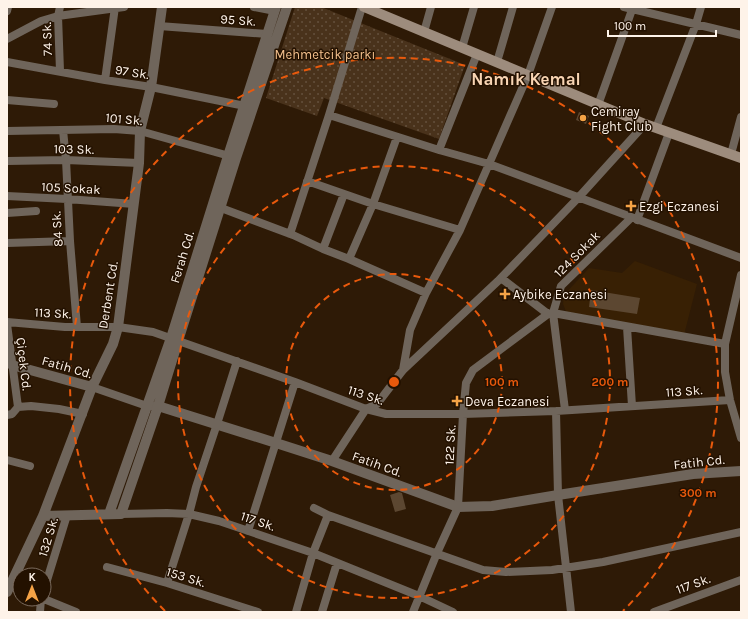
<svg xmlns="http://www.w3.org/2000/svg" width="748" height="619" font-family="Karla,sans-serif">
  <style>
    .built { fill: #382004 }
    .park { fill: url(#park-dots) }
    .building { fill: #5c4731 }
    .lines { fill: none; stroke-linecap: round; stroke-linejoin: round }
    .minor { stroke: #6f655b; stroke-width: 8 }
    .tertiary { stroke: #6f655b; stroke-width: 10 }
    .secondary { stroke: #9d8c7d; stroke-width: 10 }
    .ring { fill: none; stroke: #e8590c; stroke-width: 2; stroke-dasharray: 7 5 }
    .poi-dot { fill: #f5a346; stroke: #231100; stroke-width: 1.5 }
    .labels { text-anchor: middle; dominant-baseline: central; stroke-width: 3; stroke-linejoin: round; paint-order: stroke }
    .street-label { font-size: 13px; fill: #fef3e9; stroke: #231100 }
    .park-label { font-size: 13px; fill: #f6c28e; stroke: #231100 }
    .poi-label { font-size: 13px; fill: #fef3e9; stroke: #231100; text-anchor: start }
    .district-label { font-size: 17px; font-weight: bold; fill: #f9d5b3; stroke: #231100 }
    .centre { fill: #e8590c; stroke: #231100; stroke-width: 2 }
    .ring-label { font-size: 12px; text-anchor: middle; font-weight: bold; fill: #e8590c; stroke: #231100; stroke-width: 3; stroke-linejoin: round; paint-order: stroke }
  </style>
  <defs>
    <pattern id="park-dots" width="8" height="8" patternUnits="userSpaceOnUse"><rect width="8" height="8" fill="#49321b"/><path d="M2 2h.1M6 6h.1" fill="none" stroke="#64503c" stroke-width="1.8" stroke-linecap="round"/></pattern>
  </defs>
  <rect width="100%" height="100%" fill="#2e1a06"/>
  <path class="built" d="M635 261 697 284 684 335 567 314 563 304 564 295 589 268 622 273Z"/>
  <path class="park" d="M295 7H321L465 65 439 139 324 98 317 116 266 98Z"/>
  <path class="building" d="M579 112 589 116 586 124 576 120Z
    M591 290 640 298 637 314 589 307Z
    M399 492 402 493 406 509 395 512 390 495Z"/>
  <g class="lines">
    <path class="minor" d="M60 7 58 16 60 71
      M254 7 275 11
      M624 7 741 35
      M7 11 8 7
      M159 26 267 34
      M424 32 431 7
      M7 39 41 21 58 16 124 7
      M462 48 474 7
      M7 62 105 80 151 87 250 107
      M497 62 513 7
      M105 80 115 7
      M7 100 54 104
      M598 105 633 7
      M329 115 439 150 489 164 741 258
      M656 128 696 24 701 7
      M63 130 66 160 70 241 77 327
      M7 131 114 129 140 131 233 157
      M439 150 477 54
      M731 154 741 117
      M7 161 66 160 139 163
      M307 181 373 204 460 230
      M7 196 67 199 134 204
      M221 208 293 235 323 249 349 259 426 293
      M7 213 36 211
      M637 220 669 133
      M290 234 329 115 362 7
      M7 243 70 241
      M323 249 344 194
      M349 259 373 204 397 137
      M741 275 725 344V372L730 400 741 438
      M501 278 548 314
      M7 322 65 327H118L153 332 295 382 366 409 386 414H463L556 411 730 400
      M7 324 18 407
      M627 327 632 406
      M403 370 410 330 426 293 460 230 489 164 528 75 552 7
      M92 387 147 406H153
      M565 410 553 313 561 286 631 218
      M556 411 558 495 571 612
      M7 415 12 414 18 407 31 406 59 409 83 414
      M7 460 30 466
      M332 461 366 409 377 404 403 370 498 281 578 198 645 124
      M314 508 328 515 483 570 506 572 552 570 603 562 741 532
      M121 514 167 513 189 514 219 521 313 553 419 596 453 612
      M248 531 295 382
      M107 567 167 583 258 612
      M167 583 189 514 196 487 217 424 237 361
      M10 585 20 589
      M44 590 67 515
      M44 599 76 612
      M40 612 41 599
      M296 612 313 553 328 515
      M322 612 337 563
      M413 612 437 553 458 507 463 414 466 383 473 370 548 314 553 313 725 344
      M654 612 741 580"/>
    <path class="tertiary" d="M12 365 92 387
      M158 406 276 443 332 461 458 507 492 506 558 495 693 474 741 471
      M109 514 171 338 228 156 276 7
      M43 516 121 514 158 406 178 341 236 158 287 7
      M7 592 43 516 92 387 113 344 118 327 139 163 140 131 151 87 162 7"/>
    <path class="secondary" d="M364 7 645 124 741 158"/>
  </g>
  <g class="ring">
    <circle cx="394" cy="382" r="108"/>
    <circle cx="394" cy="382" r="216"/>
    <path d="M165 611A324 324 0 1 1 623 611"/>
  </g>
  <g class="poi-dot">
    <circle cx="583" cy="118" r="4"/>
    <path d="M629 200h4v4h4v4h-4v4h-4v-4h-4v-4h4z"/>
    <path d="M503 288h4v4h4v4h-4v4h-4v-4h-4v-4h4z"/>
    <path d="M455 395h4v4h4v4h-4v4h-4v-4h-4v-4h4z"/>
  </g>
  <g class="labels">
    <g class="street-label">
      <text transform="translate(238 20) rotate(4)">95 Sk.</text>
      <text transform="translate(47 39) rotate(-92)">74 Sk.</text>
      <text transform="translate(132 72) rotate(9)">97 Sk.</text>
      <text transform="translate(124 119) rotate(5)">101 Sk.</text>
      <text transform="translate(74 149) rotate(1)">103 Sk.</text>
      <text transform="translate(71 188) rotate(3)">105 Sokak</text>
      <text transform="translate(57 229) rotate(-94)">84 Sk.</text>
      <text transform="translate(577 254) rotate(-45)">124 Sokak</text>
      <text transform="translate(182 257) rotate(-73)">Ferah Cd.</text>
      <text transform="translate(108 295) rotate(-81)">Derbent Cd.</text>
      <text transform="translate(53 313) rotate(3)">113 Sk.</text>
      <text transform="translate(24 364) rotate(83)">Çiçek Cd.</text>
      <text transform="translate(67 367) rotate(16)">Fatih Cd.</text>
      <text transform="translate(684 391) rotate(-4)">113 Sk.</text>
      <text transform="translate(366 395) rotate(18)">113 Sk.</text>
      <text transform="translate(450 445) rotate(-87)">122 Sk.</text>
      <text transform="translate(699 462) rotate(-6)">Fatih Cd.</text>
      <text transform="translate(377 464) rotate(20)">Fatih Cd.</text>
      <text transform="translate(258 521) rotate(19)">117 Sk.</text>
      <text transform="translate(48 537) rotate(-73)">132 Sk.</text>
      <text transform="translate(186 577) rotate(17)">153 Sk.</text>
      <text transform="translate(693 584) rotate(-20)">117 Sk.</text>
    </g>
    <g class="park-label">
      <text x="325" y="54">Mehmetcik parkı</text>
    </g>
    <g class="poi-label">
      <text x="591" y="111">Cemiray<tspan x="591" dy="15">Fight Club</tspan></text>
      <text x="639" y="206">Ezgi Eczanesi</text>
      <text x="513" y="294">Aybike Eczanesi</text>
      <text x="465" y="401">Deva Eczanesi</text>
    </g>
    <g class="district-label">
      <text x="526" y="79">Namık Kemal</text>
    </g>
  </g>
  <circle cx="394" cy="382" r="6" class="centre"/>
  <g class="ring-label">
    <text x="502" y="386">100 m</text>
    <text x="610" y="386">200 m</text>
    <text x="698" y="497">300 m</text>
  </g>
  <rect width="748" height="619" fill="none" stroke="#fef3e9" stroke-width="16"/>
  <g transform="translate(32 587)"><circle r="19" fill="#231100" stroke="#7b6b5d"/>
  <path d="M0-3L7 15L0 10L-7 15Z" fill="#f5a346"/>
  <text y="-6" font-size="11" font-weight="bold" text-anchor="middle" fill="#fef3e9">K</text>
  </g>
  <path d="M608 30v6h108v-6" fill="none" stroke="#fef3e9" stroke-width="2"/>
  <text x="614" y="30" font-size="12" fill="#fef3e9" stroke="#231100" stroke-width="3" paint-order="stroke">100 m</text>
</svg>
